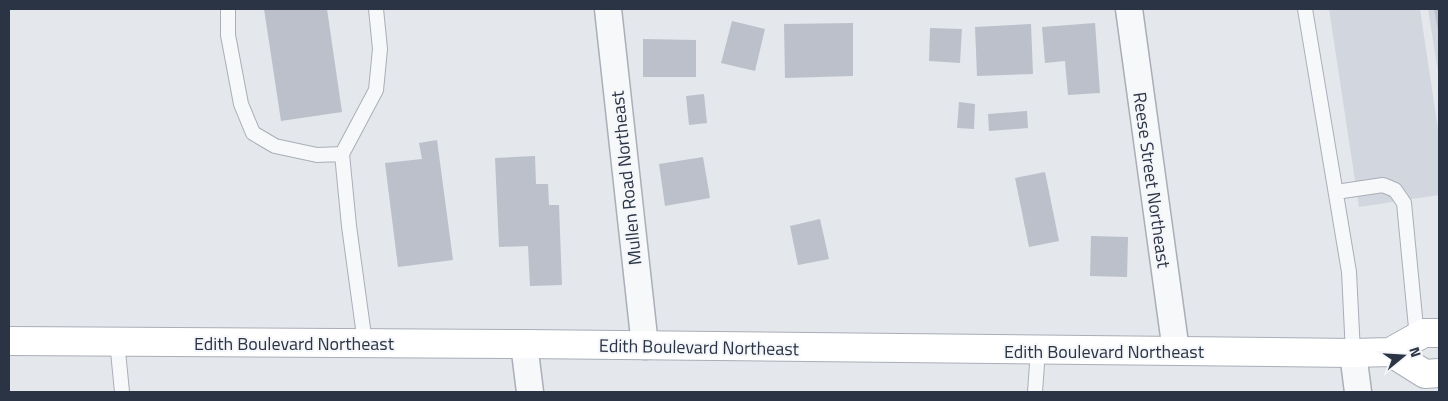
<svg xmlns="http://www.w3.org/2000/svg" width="1448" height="401" font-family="'Titillium Web',sans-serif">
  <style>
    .built { fill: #d2d6de }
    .building { fill: #bbc0ca }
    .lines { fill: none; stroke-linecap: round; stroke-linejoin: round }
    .lane-casing { stroke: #a9aeb7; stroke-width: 16 }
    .street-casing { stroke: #a9aeb7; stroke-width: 29 }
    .secondary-casing { stroke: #a9aeb7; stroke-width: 30 }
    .lane { stroke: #f7f8fa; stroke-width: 14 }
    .street { stroke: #f7f8fa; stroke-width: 26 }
    .secondary { stroke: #fff; stroke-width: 28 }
    .labels { text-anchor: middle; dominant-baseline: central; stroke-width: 4; stroke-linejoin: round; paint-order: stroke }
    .street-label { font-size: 18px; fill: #2b3445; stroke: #f4f6f9 }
  </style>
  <rect width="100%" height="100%" fill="#e4e7ec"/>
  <path class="built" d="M1329 9H1420L1439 136V195L1359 207Z
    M1428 9H1439V78Z"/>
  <path class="building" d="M264 9H327L342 112 281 121Z
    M1434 9H1439V31H1438Z
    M732 21 765 29 755 71 721 63Z
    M853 23V76L785 78 784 24Z
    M1095 23 1100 93 1068 95 1065 61 1045 63 1042 27Z
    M1031 24 1033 74 977 76 975 27Z
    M930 28 962 29 960 63 929 61Z
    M643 39 696 40V77H643Z
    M704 94 707 123 689 125 686 96Z
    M959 102 975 104 974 129 957 128Z
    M1027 111 1028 128 989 131 988 114Z
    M437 140 453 260 398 267 385 163 422 159 419 143Z
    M535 156 536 184H548L549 205H559L562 285 530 286 528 246 499 247 495 158Z
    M703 157 710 198 665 206 659 164Z
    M1045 172 1059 241 1029 247 1015 178Z
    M820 219 829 259 798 265 790 226Z
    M1091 236 1128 237 1127 277 1090 276Z"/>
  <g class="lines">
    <defs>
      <path id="lane" d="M228 9V35L241 104 253 133 275 146 317 155 342 154
        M1305 9 1349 272 1353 353
        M1336 192 1383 185 1395 190 1404 203 1417 338
        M117 341 122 392
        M365 343 349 226 342 154 376 90 380 49 376 9
        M1035 392 1038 350"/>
      <path id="street" d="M608 9 645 346
        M1129 9 1176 351
        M524 344 530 392
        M1353 353 1358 392"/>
      <path id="secondary" d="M9 341 524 344 1353 353 1390 352 1424 333H1439
        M1390 352 1425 374 1439 373"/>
    </defs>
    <use href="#lane" class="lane-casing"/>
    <use href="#street" class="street-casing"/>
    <use href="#secondary" class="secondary-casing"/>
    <use href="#lane" class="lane"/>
    <use href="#street" class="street"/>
    <use href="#secondary" class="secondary"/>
  </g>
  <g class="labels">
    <g class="street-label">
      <text transform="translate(626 178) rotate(-96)">Mullen Road Northeast</text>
      <text transform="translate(1152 180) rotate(82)">Reese Street Northeast</text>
      <text x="294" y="343">Edith Boulevard Northeast</text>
      <text transform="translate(699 347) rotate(1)">Edith Boulevard Northeast</text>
      <text x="1104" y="351">Edith Boulevard Northeast</text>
    </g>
  </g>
  <rect width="1448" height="401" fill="none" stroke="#2b3445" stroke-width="20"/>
  <g transform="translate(1403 356) rotate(72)" stroke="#f4f6f9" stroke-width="4" paint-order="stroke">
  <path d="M0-4L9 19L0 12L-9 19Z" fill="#2b3445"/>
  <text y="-8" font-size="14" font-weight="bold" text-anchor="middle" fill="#2b3445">N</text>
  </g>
</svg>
